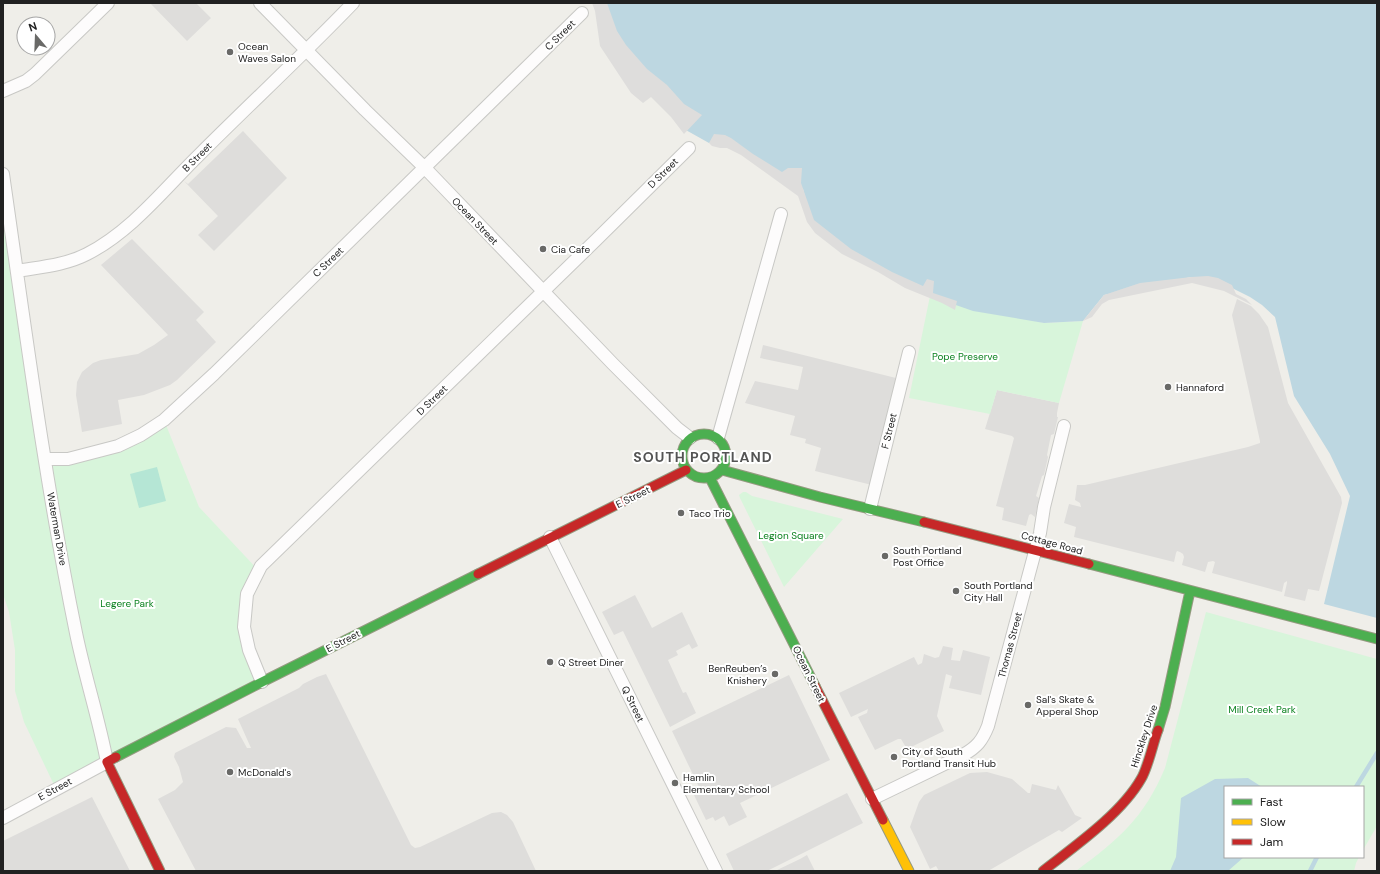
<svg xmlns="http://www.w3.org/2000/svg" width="1380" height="874" font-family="'DM Sans',sans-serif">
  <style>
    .residential { fill: #dedddb }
    .park { fill: #d8f5db }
    .pitch { fill: #b5e6d5 }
    .water { fill: #bdd7e1 }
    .pier { fill: #dedddc }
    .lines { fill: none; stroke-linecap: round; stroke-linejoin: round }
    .stream { stroke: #bdd7e1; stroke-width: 4.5 }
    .street-casing { stroke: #c8c8c5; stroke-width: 14 }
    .fast-casing { stroke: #959a80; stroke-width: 11 }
    .slow-casing { stroke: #959a80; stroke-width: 11 }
    .jam-casing { stroke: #959a80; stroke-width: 11 }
    .street { stroke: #fdfcfc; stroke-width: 12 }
    .fast { stroke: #4caf50; stroke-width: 9 }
    .slow { stroke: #ffc107; stroke-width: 9 }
    .jam { stroke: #c62828; stroke-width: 9 }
    .poi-dot { fill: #696967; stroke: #fff; stroke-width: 1.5 }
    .labels { text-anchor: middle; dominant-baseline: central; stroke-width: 4; stroke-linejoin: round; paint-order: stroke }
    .street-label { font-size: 10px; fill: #212121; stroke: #fff }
    .poi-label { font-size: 10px; fill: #212121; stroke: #fff; text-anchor: start }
    .park-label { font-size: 10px; fill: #0c8220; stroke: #fff }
    .district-label { font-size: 14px; font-weight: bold; letter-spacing: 1px; fill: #545454; stroke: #fff }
  </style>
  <rect width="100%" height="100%" fill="#efeee9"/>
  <path class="residential" d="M150 3H196L211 18 187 41Z
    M243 131 287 178 214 251 198 235 218 216 184 181 188 184Z
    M132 239 204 312 196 320 216 342 177 380 170 385 144 395 118 400 122 424 82 432 76 395 77 382 82 372 93 363 101 360 138 354 154 345 168 335 101 265Z
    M1237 299 1251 306 1259 314 1268 327 1288 403 1341 497 1342 503 1319 591 1308 589 1305 601 1284 596 1287 583V581L1284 583 1282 592 1212 573 1215 562 1213 561 1208 562 1205 572 1182 565 1184 557 1183 554 1180 552 1177 551 1176 553 1174 562 1074 537 1076 527 1064 523 1069 504 1081 507 1080 503 1075 500 1077 485H1085L1248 447 1260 443V441L1232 315Z
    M763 345 896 378 872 485 815 471 821 448 805 443 806 439 790 435 795 416 745 403 755 381 798 390 803 367 760 358Z
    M997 390 1059 403 1057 413V417H1058L1054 434 1051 435 1047 455 1048 457 1044 475 1042 476 1036 496 1039 498 1035 517 1031 514 1029 515 1026 526 1002 520 1004 508 996 506 1014 438 1012 436 985 429Z
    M635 595 652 628 682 612 698 646 692 649 689 644 676 651 678 655 668 660 683 693 686 692 696 713 670 727 623 631 614 635 602 612Z
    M943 646 953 648 951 660 960 661 963 650 990 657 981 695 949 688 952 676 946 674 937 716 944 731 907 749 901 739H898L875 750 858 717 867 713 868 709 851 717 839 693 914 657 918 665 922 663 924 654 935 658 939 657Z
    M326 674 411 845 415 848 420 847 492 813 501 812 507 815 513 822 536 871H196L158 799 175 790 183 782 179 767 174 757 175 753 226 727 236 728 247 748H251L238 719 299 688 303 684 317 677Z
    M789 675 830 760 740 803 747 817 729 826 724 816 715 821 713 817 706 820 694 795H699L701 791 672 731Z
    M987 772 1012 779 1028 793H1030L1032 784 1056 790 1058 785 1075 815 1082 818 1062 832 1059 830 988 871H939L936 866 930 869 910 827 919 802 924 795 970 773Z
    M847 793 863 823 767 871H734L726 854Z
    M92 797 130 871H3V841Z
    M807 855 815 871H775L800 859Z"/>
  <path class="park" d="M3 174 45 458 102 450 164 420 199 507 259 571 244 627 262 682 56 789 24 722 15 691V650L9 612 3 594Z
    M930 296 1044 323 1083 321 1059 403 997 390 990 414 909 398Z
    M743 492H746L752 496 843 519 784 587 740 498 739 495Z
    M1206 612 1377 659V826L1363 850V787H1225V857H1359L1356 863 1354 871H1076C1119 839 1144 818 1165 768Z"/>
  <path class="pitch" d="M157 467 166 501 139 508 130 474Z"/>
  <path class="water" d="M601 3H1377V618L1324 604 1350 496 1330 454 1294 396 1275 317 1262 305 1250 297 1222 283 1191 277 1104 295 1083 321 1044 323 973 311 930 296 840 245 811 220 803 189 721 136 709 143 684 129 615 54Z
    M1248 778 1262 787H1225V857H1244L1228 871H1170L1176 857 1181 798 1215 779Z"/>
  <path class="pier" d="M592 3H607L617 31 626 45 647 69 667 85 684 104 702 115 684 134 671 117 651 97 643 103 631 93 600 46 595 11Z
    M714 134 725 135 731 138 753 154 782 172 788 168H802L801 183 814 220 851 249 892 272 923 286 927 279 934 281 933 293 957 301 955 310 942 303 905 288 878 272 842 254 815 233 807 222 798 196 741 155 727 148H720L712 146 709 143Z
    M1208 276 1218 278 1232 285 1236 294 1246 299 1252 305 1224 291 1192 283 1109 300 1102 304 1092 317 1083 321 1104 295 1140 283 1191 277Z"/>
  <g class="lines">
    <path class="stream" d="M1356 787 1377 753
      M1310 871 1317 857"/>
    <defs>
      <path id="street" d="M260 3 365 110 425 168 613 364 677 428 690 438
        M3 91 26 81 35 74 108 3
        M3 174C25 327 45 482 76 633 85 677 99 719 107 762L3 818
        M17 271C40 267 66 265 87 254 132 231 165 188 200 154 251 103 303 55 353 3
        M718 438 781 214
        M45 459H68L118 446 141 435 164 420 214 374 582 13
        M870 509 909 352
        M550 537 716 871
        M262 682 249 650 244 627 247 594 261 566 596 240 689 148
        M872 799 963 755C977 747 982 741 988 726L1040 533 1044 507 1064 426"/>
      <path id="fast" d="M682 456a22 22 0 1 1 44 0a22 22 0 1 1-44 0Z
        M722 470 820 497 924 522
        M710 478 815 686
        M1089 564 1377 639
        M1158 730 1165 707 1190 591
        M116 757 262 682 478 574"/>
      <path id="slow" d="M883 820 909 871"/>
      <path id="jam" d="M924 522 1089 564
        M478 574 686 470
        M815 686 883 820
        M116 757 107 762 160 871
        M1043 871C1075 846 1121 814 1141 779 1148 768 1153 743 1158 730"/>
    </defs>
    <use href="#street" class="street-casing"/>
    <use href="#fast" class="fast-casing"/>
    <use href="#slow" class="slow-casing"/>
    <use href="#jam" class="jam-casing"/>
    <use href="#street" class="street"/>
    <use href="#fast" class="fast"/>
    <use href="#slow" class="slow"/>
    <use href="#jam" class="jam"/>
  </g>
  <g class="poi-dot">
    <circle cx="230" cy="52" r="4"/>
    <circle cx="543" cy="249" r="4"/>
    <circle cx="1168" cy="387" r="4"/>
    <circle cx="681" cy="513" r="4"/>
    <circle cx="885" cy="556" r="4"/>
    <circle cx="956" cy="591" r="4"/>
    <circle cx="550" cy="662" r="4"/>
    <circle cx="775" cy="674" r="4"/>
    <circle cx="1028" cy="705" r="4"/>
    <circle cx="894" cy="757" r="4"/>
    <circle cx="230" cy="772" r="4"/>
    <circle cx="675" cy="783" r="4"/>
  </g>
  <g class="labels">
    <g class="street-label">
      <text transform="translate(560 35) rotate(-45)">C Street</text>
      <text transform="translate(197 157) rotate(-45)">B Street</text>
      <text transform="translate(663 173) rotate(-45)">D Street</text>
      <text transform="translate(475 221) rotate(46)">Ocean Street</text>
      <text transform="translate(328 262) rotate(-44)">C Street</text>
      <text transform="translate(432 400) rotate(-44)">D Street</text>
      <text transform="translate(889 431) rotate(-76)">F Street</text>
      <text transform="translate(633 497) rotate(-26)">E Street</text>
      <text transform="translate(57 529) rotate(80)">Waterman Drive</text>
      <text transform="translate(1052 543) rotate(15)">Cottage Road</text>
      <text transform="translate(343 641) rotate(-27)">E Street</text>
      <text transform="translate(1010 645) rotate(-75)">Thomas Street</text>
      <text transform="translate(809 674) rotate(64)">Ocean Street</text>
      <text transform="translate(633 704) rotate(64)">Q Street</text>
      <text transform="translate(1144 736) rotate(-72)">Hinckley Drive</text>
      <text transform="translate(55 789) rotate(-28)">E Street</text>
    </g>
    <g class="poi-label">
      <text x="238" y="46">Ocean<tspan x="238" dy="12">Waves Salon</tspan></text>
      <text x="551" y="249">Cia Cafe</text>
      <text x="1176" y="387">Hannaford</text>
      <text x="689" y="513">Taco Trio</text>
      <text x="893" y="550">South Portland<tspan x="893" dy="12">Post Office</tspan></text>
      <text x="964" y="585">South Portland<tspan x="964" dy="12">City Hall</tspan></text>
      <text x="558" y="662">Q Street Diner</text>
      <text x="767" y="668" text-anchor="end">BenReuben’s<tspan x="767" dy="12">Knishery</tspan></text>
      <text x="1036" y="699">Sal's Skate &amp;<tspan x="1036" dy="12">Apperal Shop</tspan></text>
      <text x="902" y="751">City of South<tspan x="902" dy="12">Portland Transit Hub</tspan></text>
      <text x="238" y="772">McDonald's</text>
      <text x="683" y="777">Hamlin<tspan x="683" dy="12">Elementary School</tspan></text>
    </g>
    <g class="park-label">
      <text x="965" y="356">Pope Preserve</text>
      <text x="791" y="535">Legion Square</text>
      <text x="127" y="603">Legere Park</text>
      <text x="1262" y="709">Mill Creek Park</text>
    </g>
    <g class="district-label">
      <text x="703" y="457">SOUTH PORTLAND</text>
    </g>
  </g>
  <rect width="1380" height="874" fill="none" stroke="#212121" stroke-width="8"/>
  <rect x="1224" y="786" width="140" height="72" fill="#ffffff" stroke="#a6a6a6"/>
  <rect x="1232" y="799" width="20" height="6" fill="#4caf50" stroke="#a6a6a6"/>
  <text x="1260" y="806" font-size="12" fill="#212121">Fast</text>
  <rect x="1232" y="819" width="20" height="6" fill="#ffc107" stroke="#a6a6a6"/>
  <text x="1260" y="826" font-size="12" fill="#212121">Slow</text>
  <rect x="1232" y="839" width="20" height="6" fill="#c62828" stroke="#a6a6a6"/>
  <text x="1260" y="846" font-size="12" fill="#212121">Jam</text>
  <g transform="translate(36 36) rotate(341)"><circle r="19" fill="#ffffff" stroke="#a6a6a6"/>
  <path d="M0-3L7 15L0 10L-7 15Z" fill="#696967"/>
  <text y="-6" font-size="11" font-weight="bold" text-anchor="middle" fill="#212121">N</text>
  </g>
</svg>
